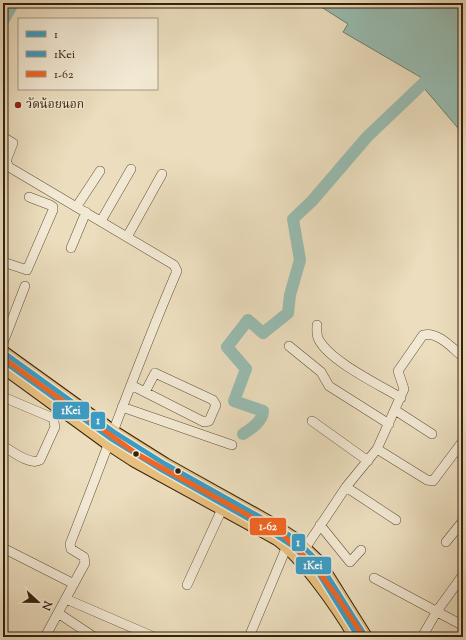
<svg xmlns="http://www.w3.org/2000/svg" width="466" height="640" font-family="'Sorts Mill Goudy','Noto Serif Thai',serif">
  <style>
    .water { fill: #98bcb1; stroke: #707e6f }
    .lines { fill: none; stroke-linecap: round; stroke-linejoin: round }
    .canal { stroke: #98bcb1; stroke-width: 7 }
    .river { stroke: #98bcb1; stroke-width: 12 }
    .minor-casing { stroke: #625038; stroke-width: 10 }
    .major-casing { stroke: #35210b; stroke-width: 14 }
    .minor { stroke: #f2e9d4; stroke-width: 9 }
    .major { stroke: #e6be7e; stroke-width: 12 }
    .bus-1-casing { stroke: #f2e9d4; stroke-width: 8 }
    .bus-2-casing { stroke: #f2e9d4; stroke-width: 8 }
    .bus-3-casing { stroke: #f2e9d4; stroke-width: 8 }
    .bus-1 { stroke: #3b9cc4; stroke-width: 5 }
    .bus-2 { stroke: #3b9cc4; stroke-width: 5 }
    .bus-3 { stroke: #f26522; stroke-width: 5 }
    .poi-dot { fill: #8f2418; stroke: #f2e9d4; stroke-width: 1.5 }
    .bus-dot { fill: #35210b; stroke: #f2e9d4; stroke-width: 1.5 }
    .labels { text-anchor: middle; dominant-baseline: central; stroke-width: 3; stroke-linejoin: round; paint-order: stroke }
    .poi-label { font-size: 12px; fill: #35210b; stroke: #f2e9d4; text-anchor: start }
    .line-badge { stroke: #f2e9d4; stroke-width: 1.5 }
    .badge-label { font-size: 11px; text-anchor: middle; font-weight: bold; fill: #fff }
  </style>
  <rect width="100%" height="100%" fill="#ebddbd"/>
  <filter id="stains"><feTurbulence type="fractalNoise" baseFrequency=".005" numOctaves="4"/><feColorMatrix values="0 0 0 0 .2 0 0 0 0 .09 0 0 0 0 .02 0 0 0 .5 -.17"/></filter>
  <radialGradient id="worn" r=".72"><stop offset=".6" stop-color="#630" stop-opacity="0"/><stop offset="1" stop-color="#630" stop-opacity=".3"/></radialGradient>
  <path class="water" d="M315 3H463V134L418 81 422 78 343 32 348 24Z"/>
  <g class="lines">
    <path class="canal" d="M3 26 16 3"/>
    <path class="river" d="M243 434C251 429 263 421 263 411L234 401 246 369 227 347 248 320 263 333 288 313 290 295 300 260 293 219 312 201 367 137 432 75"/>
    <defs>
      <path id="minor" d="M3 137 13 143 6 161 9 167 174 265 177 271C138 361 106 453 70 544L71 549 84 557 85 563 45 637
        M77 206 100 171
        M101 221 131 169
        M127 237 162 174
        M71 248 86 212
        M3 262 27 270 53 210V207L50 205 29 197
        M317 325C317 331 316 335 319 340 331 362 380 385 401 398
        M3 343 25 286
        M289 346 321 372 329 386 389 424
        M131 385 204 422 209 421 216 405 213 400 155 373 145 392
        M3 397 53 418 55 427 40 460C30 466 12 451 3 446
        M122 407 232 445
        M395 410 432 434
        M312 421 368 461
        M377 449 427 480 433 481 463 441
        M346 487 396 520
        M320 525 350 562 361 550
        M446 542 463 521
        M306 547 346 487 377 449 404 389 398 371 423 335C438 331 452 348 463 357
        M3 548 74 584
        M374 578 460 624
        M187 585 222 509
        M66 599 154 637
        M58 613 94 637
        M249 637 287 546
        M422 637 437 611 463 575"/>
      <path id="major" d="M3 352 114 432 165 464 269 522 295 539 319 562 366 637
        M3 367 110 445 133 460 277 539C304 559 338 608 355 637"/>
    </defs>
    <use href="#minor" class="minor-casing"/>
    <use href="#major" class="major-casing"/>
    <use href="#minor" class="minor"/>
    <use href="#major" class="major"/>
    <defs>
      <path id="bus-1" d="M3 352 114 432 165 464 269 522 295 539 319 562 366 637"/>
      <path id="bus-2" d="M3 361 110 438 162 470 265 528 291 545 314 566 358 637"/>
      <path id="bus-3" d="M7 361 137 454 282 534 315 567 336 595 361 633"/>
    </defs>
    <use href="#bus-1" class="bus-1-casing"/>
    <use href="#bus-2" class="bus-2-casing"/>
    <use href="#bus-3" class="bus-3-casing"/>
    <use href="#bus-1" class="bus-1"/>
    <use href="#bus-2" class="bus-2"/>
    <use href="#bus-3" class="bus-3"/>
  </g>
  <circle class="poi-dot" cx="18" cy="105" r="4"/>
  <g class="bus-dot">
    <circle cx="136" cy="454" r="3.5"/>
    <circle cx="178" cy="471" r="3.5"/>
  </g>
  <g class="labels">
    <g class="poi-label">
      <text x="26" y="105">วัดน้อยนอก</text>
    </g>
  </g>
  <g class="line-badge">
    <rect x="52" y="401" width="38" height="19" rx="4" fill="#3b9cc4"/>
    <rect x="90" y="411" width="16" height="19" rx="4" fill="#3b9cc4"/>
    <rect x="249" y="517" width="38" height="19" rx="4" fill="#f26522"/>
    <rect x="291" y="533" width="15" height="19" rx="4" fill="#3b9cc4"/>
    <rect x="295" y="556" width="37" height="19" rx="4" fill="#3b9cc4"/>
  </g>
  <g class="badge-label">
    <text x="71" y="414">1Kei</text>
    <text x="98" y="424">1</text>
    <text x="268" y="530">1-62</text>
    <text x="298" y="546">1</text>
    <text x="313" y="569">1Kei</text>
  </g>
  <rect width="466" height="640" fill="none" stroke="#ebddbd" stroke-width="16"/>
  <rect x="4" y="4" width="458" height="632" fill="none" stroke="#35210b" stroke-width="2"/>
  <rect x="8" y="8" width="450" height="624" fill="none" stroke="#35210b"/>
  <rect x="18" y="18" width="140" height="72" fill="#f2e9d4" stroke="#a69984"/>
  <rect x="26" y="31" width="20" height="6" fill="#3b9cc4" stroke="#a69984"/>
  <text x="54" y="38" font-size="12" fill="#35210b">1</text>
  <rect x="26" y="51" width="20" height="6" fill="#3b9cc4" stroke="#a69984"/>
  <text x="54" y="58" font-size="12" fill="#35210b">1Kei</text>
  <rect x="26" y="71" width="20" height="6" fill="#f26522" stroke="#a69984"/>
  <text x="54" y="78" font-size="12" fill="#35210b">1-62</text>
  <g transform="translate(38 602) rotate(112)" stroke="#f2e9d4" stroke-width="3" paint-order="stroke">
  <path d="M0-3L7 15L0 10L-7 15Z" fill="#35210b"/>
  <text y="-6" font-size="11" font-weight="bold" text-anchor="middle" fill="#35210b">N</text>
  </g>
  <rect width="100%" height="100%" filter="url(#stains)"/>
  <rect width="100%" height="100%" fill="url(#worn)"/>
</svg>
